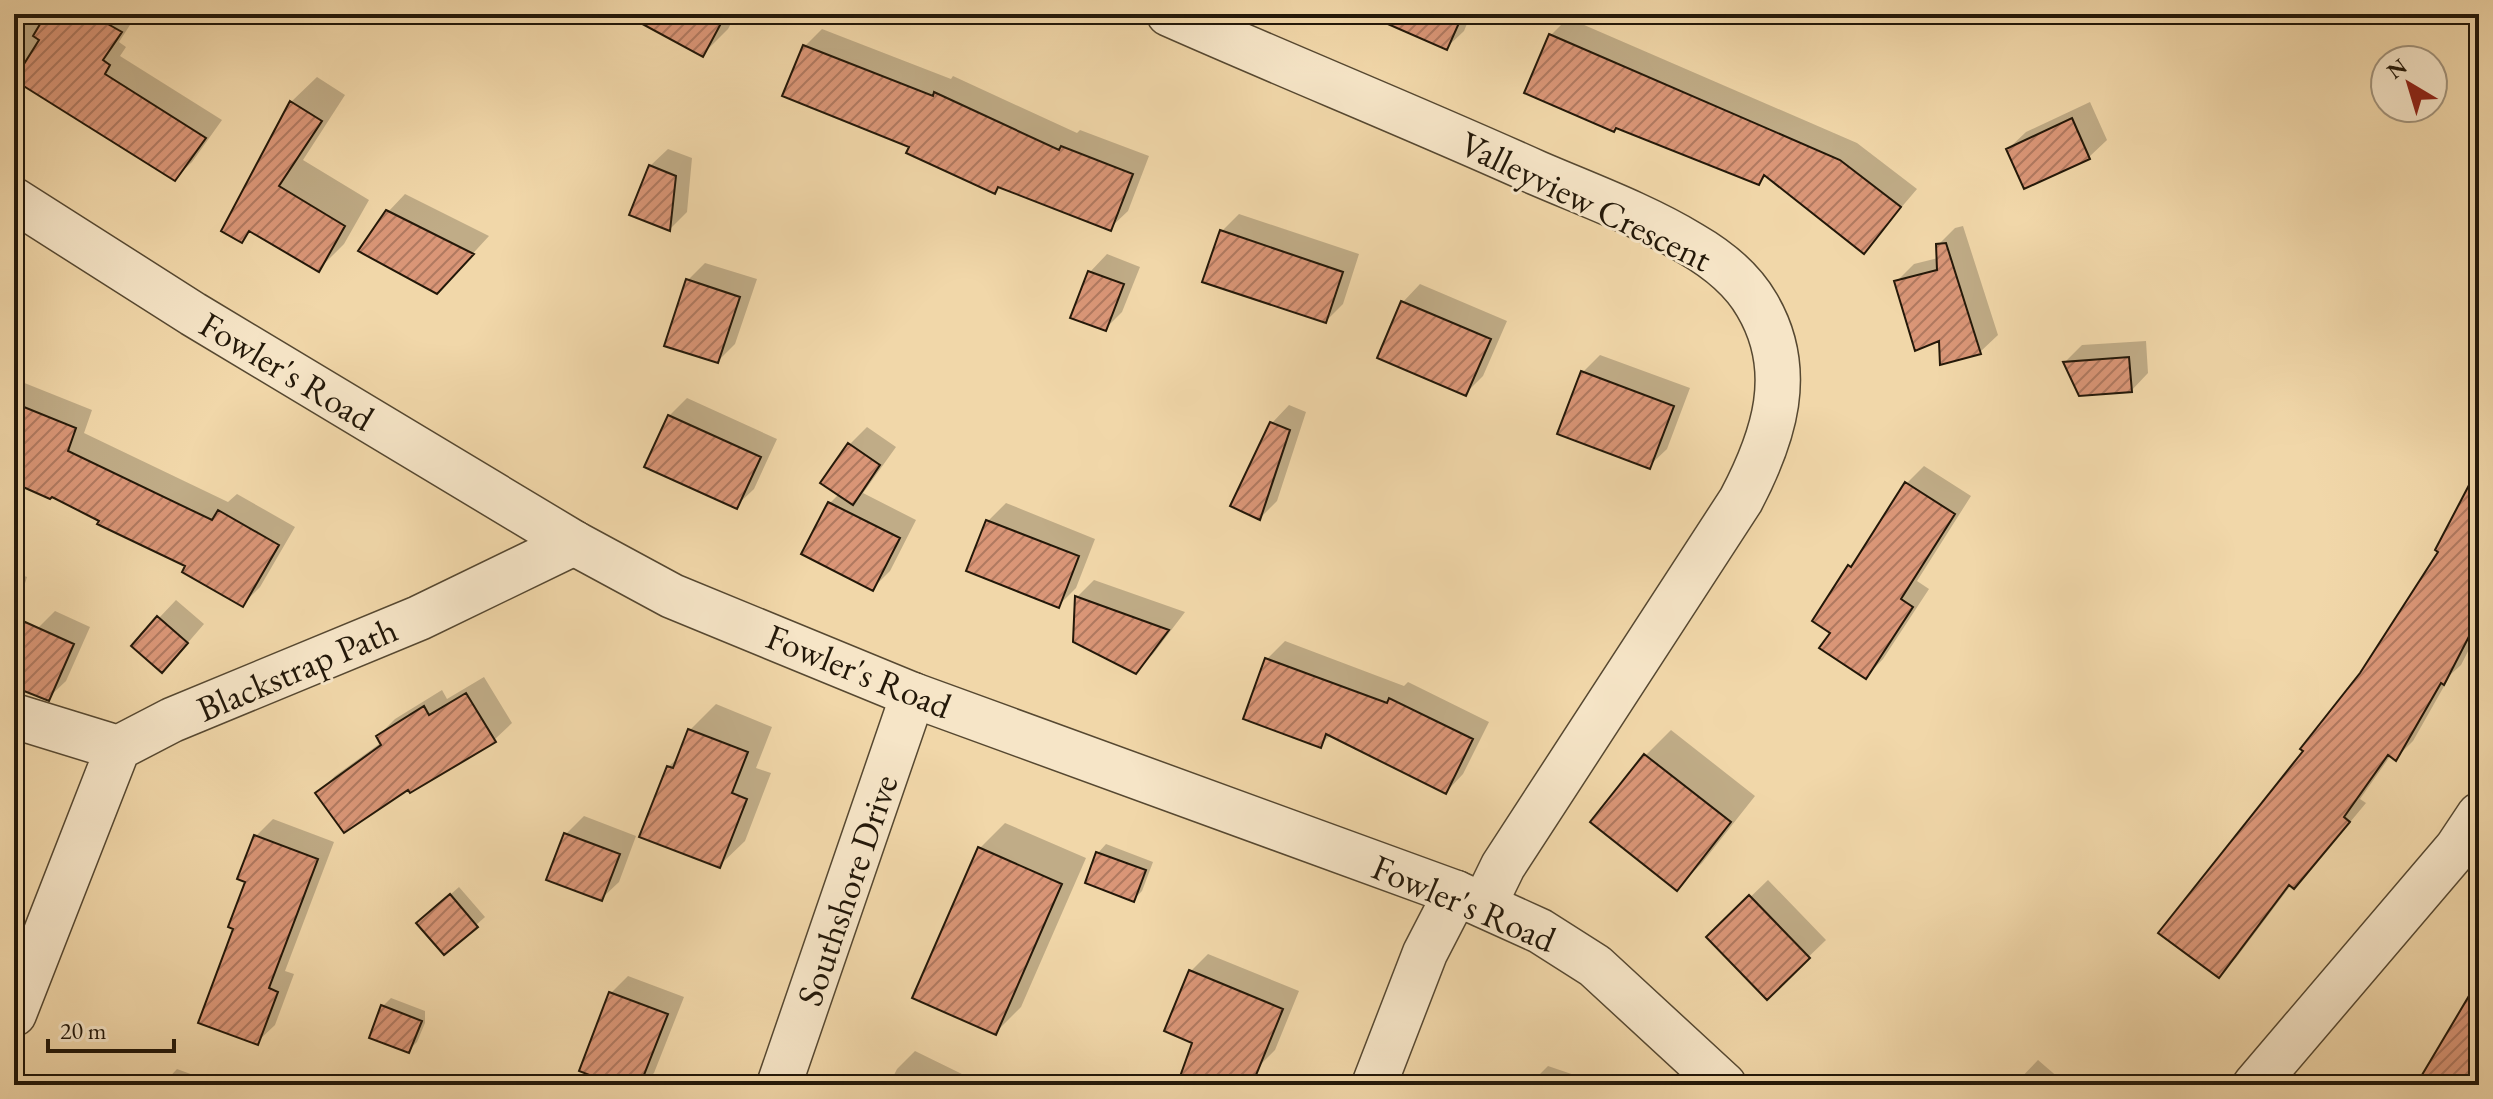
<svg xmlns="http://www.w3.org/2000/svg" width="2493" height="1099" font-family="'EB Garamond',serif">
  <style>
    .shadow { fill: #0003 }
    .building { fill: url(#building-hatch); stroke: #231809; stroke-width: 2 }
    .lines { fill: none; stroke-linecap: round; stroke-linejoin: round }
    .minor-casing { stroke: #564831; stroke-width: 47 }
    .tertiary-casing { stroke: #564831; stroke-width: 47 }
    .minor { stroke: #f6e5c7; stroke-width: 44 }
    .tertiary { stroke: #f6e5c7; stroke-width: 44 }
    .labels { text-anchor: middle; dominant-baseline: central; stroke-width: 6; stroke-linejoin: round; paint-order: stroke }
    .street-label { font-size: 36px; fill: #231809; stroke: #f6e5c7 }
  </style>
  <defs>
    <pattern id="building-hatch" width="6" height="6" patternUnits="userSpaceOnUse" patternTransform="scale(2)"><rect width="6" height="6" fill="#da9677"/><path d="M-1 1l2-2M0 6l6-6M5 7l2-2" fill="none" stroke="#b07960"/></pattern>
  </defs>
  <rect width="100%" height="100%" fill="#f1d7a9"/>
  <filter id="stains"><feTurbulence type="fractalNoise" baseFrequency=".0025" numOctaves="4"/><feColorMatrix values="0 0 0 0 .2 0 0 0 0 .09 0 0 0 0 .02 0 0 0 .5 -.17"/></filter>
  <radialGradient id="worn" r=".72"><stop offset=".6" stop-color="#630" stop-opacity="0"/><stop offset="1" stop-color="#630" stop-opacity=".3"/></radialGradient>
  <path class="shadow" d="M14 14H137L119 42 126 47 120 56 222 120 192 162 174 179 14 78Z
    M628 14H736L728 29 703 54Z
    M1370 14H1471L1464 31 1446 48Z
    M1568 18 1857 143 1917 189 1864 251 1767 175 1759 183 1551 35Z
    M822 29 951 79 953 76 1077 133 1080 130 1149 156 1128 211 1110 228 1000 186 995 192 912 146 805 46Z
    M317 77 345 95 303 160 369 200 344 244 318 270 252 230 241 240 291 102Z
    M2090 102 2107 140 2089 157 2025 186 2008 149 2026 132Z
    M668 149 692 158 687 212 670 229 650 166Z
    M405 194 489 236 454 274 388 212Z
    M1239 214 1359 254 1343 304 1326 321 1222 231Z
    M1963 226 1998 335 1980 352 1941 338 1896 282 1914 264 1938 258V245L1955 228Z
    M1107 254 1140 267 1122 312 1105 329 1090 272Z
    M705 263 757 279 735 344 718 361 688 280Z
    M1420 284 1507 321 1483 376 1466 393 1403 302Z
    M2146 341 2148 373 2131 391 2065 362 2082 345Z
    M1600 355 1690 388 1667 449 1649 466 1583 372Z
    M22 382 92 410 84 433 228 502 237 494 295 527 260 587 242 605 188 565 52 494 14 481V390Z
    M687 398 777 439 754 489 736 506 669 416Z
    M1289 405 1306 412 1277 501 1260 518 1272 423Z
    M867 427 896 447 863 493 916 520 890 571 873 588 830 503 839 494 849 445Z
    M1924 466 1971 496 1917 581 1929 589 1883 659 1866 677 1833 632 1850 566 1860 556 1906 484Z
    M2479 471V630L2461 665 2451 674 2413 741 2396 758 2391 755 2360 799 2366 803 2311 869 2294 887 2291 885 2236 958 2219 975 2306 750 2361 674 2441 551Z
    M1006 503 1095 539 1076 588 1058 606 968 570 988 521Z
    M14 572 27 577 14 618Z
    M1094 580 1185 612 1153 654 1135 671 1077 597Z
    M176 600 204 624 179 653 159 618Z
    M55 611 90 627 66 681 48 698 14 685V682L38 628Z
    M1285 641 1404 686 1408 682 1489 722 1463 774 1446 792 1331 735 1320 745 1245 718 1267 659Z
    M484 677 512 723 494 740 409 787 318 794 335 776 382 742 378 736 395 719 442 690 447 699Z
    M716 704 772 727 756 768 771 773 745 841 719 866 668 767 680 756 690 730Z
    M1671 730 1755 796 1702 863 1677 888 1593 822 1646 755Z
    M584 816 636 836 619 882 601 899 549 879 566 834Z
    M273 819 334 842 285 971 294 974 275 1025 257 1042 235 928 256 836Z
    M1005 823 1086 858 1021 1007 996 1032 980 848Z
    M1106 844 1153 862 1142 891 1133 900 1098 853Z
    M1768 880 1826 940 1767 997 1709 937Z
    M459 887 485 917 476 925 427 915Z
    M1208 954 1299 991 1275 1050 1257 1068 1249 1085H1179L1195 1042 1191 971Z
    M628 976 684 997 654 1073 642 1085H621L611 993Z
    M391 998 425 1011V1023L417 1042 408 1051 383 1006Z
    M915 1051 964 1075 959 1085H889L897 1069Z
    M2038 1060 2067 1085H2014Z
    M1548 1066 1604 1085H1529Z
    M177 1069 221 1085H162Z"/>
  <path class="building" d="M46 14H90L122 32 103 60 110 65 105 74 206 138 175 181 14 80 39 40 33 36Z
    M624 14H726L703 57Z
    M1365 14H1463L1447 50Z
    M1549 34 1840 160 1901 207 1864 254 1764 175 1759 185 1616 128 1614 132 1524 93Z
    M803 45 933 96 934 92 1059 150 1061 146 1133 174 1111 231 998 187 995 194 906 153 909 147 782 96Z
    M290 101 322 121 279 186 345 226 319 272 249 231 242 243 221 231Z
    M2072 118 2090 159 2024 189 2006 149Z
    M649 165 676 176 670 231 629 215Z
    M386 210 474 254 437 294 358 251Z
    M1220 230 1343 272 1326 323 1202 282Z
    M1946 243 1981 354 1940 365 1939 341 1915 351 1894 281 1937 270 1936 244Z
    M1088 271 1124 284 1106 331 1070 318Z
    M686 279 740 297 718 363 664 346Z
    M1401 301 1491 339 1466 396 1377 358Z
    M2129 357 2132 392 2079 396 2063 362Z
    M1581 371 1674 406 1650 469 1557 434Z
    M14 403 76 428 68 451 212 520 218 510 279 545 243 607 182 572 185 566 97 524 99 521 52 497 50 499 14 483Z
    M668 415 761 457 737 509 644 467Z
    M1270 422 1290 430 1260 520 1230 506Z
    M848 443 880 465 853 505 820 483Z
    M2479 466V617L2444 685 2441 683 2396 761 2388 755 2344 817 2350 822 2294 889 2289 885 2219 978 2158 933 2303 751 2300 749 2360 673 2438 552 2435 550Z
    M1905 482 1955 514 1901 599 1913 607 1866 679 1819 648 1830 633 1812 621 1848 565 1851 567Z
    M828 502 900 538 873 591 801 554Z
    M986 520 1079 556 1059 608 966 571Z
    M1075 596 1169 630 1136 674 1073 642Z
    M157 616 188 643 162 673 131 646Z
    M14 617 74 644 49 701 14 687Z
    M1265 658 1387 703 1389 698 1473 739 1446 794 1326 734 1321 748 1243 719Z
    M466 693 496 742 410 793 408 790 344 833 315 793 381 745 376 736 424 706 429 715Z
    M688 729 748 752 732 793 747 799 720 868 639 837 667 766 673 768Z
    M1644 754 1731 822 1677 891 1590 822Z
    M564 833 620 854 602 901 546 880Z
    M254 835 318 859 269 988 278 992 258 1045 198 1023 233 929 228 927 245 882 237 879Z
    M978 847 1062 884 996 1035 912 998Z
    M1096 852 1146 870 1134 902 1085 883Z
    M450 894 478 927 444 955 416 923Z
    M1749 895 1810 958 1767 1000 1706 937Z
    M1189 970 1283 1009 1252 1085H1177L1192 1043 1164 1031Z
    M2479 979V1085H2416Z
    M609 992 668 1014 640 1085H615L579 1071Z
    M381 1005 422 1021 409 1053 369 1038Z"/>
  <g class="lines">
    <defs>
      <path id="minor" d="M1169 14C1291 68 1415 118 1537 173 1588 195 1643 215 1691 244 1717 259 1742 279 1757 305 1796 371 1774 437 1741 500L1503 866 1484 905
        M14 716 118 748 172 720 419 618 574 543
        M14 1014 118 748
        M779 1085 913 695
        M1374 1085 1425 953 1456 893
        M2255 1085 2457 848 2479 815"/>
      <path id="tertiary" d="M14 200 193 314 574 543 672 596 913 695 1456 893 1540 931 1595 966 1724 1085"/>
    </defs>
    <use href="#minor" class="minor-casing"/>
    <use href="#tertiary" class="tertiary-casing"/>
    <use href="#minor" class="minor"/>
    <use href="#tertiary" class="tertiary"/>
  </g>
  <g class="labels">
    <g class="street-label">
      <text transform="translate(1586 201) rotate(26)">Valleyview Crescent</text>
      <text transform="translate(287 371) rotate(31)">Fowler's Road</text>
      <text transform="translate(297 669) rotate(-23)">Blackstrap Path</text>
      <text transform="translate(859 671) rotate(22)">Fowler's Road</text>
      <text transform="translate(847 890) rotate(-71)">Southshore Drive</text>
      <text transform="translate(1464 903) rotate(23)">Fowler's Road</text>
    </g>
  </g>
  <rect width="2493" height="1099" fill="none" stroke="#f1d7a9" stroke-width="48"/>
  <rect x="16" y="16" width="2461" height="1067" fill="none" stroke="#231809" stroke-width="4"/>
  <rect x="24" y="24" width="2445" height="1051" fill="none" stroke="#231809" stroke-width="2"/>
  <g transform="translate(2409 84) rotate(322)"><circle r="38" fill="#f6e5c7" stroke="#a2937b" stroke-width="2"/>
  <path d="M0-6L14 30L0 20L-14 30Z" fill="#8f2418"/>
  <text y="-12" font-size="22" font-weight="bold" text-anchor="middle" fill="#231809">N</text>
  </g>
  <path d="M48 1039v12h126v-12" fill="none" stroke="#231809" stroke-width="4"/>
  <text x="60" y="1039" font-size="24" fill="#231809" stroke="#f6e5c7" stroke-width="6" paint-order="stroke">20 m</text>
  <rect width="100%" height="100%" filter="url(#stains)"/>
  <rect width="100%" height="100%" fill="url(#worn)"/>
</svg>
